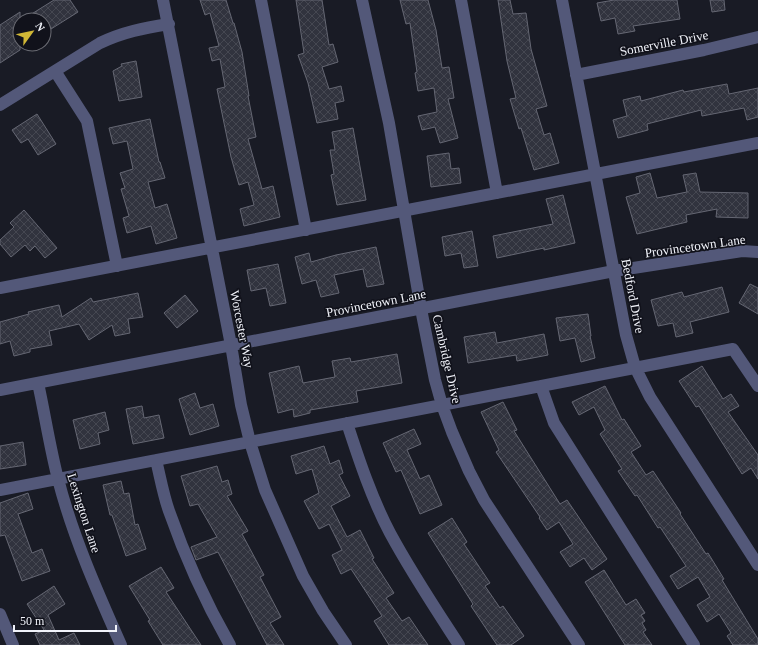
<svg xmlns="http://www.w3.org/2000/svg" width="758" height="645" font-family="Georgia,serif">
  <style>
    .building { fill: url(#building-cross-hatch); stroke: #656773 }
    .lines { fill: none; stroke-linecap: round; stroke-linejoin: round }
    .minor { stroke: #535879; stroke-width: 12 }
    .labels { text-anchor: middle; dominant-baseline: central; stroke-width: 3.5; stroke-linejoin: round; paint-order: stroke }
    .street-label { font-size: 13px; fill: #f1f3fa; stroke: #11121b }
  </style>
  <defs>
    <pattern id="building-cross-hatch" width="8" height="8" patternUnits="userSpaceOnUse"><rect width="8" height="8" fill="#31333e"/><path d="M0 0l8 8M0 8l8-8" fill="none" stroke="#454751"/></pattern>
  </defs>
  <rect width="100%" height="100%" fill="#191b25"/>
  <path class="building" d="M54 0H70L78 12 51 29 46 20H22Z
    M200 0H226L233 23H234L242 52 249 96H248L256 137 248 139 262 189 273 186 280 217 244 226 240 209 254 205 248 182 239 185 231 157 217 89 225 87 220 59 212 61 209 48 219 46 210 13 205 15Z
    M296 0H322L329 45 333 44 338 62 322 67 329 89 341 86 344 101 335 103 338 119 317 123 308 83 298 55 304 53Z
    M400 0H428L436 30 442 68 449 67 454 98 448 99 458 138 440 143 435 127 422 130 418 116 437 112 434 88 418 91 415 73 417 72 410 23 406 24Z
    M498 0H510L513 14 526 13 531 49 547 106 536 109 544 135 550 133 559 163 534 170 521 128 519 129 510 99 516 98 507 61Z
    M614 0H677L680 19 633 26 635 31 618 34 615 18 601 21 597 3Z
    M710 0H724L725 10 712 12Z
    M20 12V50L0 63V25Z
    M136 61 142 97 119 101 113 71 122 66 121 64Z
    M727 84 729 94 758 88V117L747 120 744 108 702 116 701 110 647 124 648 130 618 138 613 120 627 116 623 100 640 96 641 101 683 90 684 92Z
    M37 114 56 144 38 155 28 139 21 143 12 130Z
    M150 119 159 162H160L165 178 148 182 155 208 167 204 177 238 156 244 151 226 127 233 123 218 129 216 121 189 125 188 120 173 133 169 127 141 113 144 109 128Z
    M353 128 366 200 337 205 331 175 334 174 330 150H335L332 132Z
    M449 153 451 169 459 168 461 183 431 187 427 156Z
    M650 173 657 198 687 192 683 175 696 173 700 192 748 193V218L716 217 717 209 686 215 687 222 637 234 626 197 640 193 636 177Z
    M563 195 575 243 544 250V248L497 258 493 236 553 224 546 199Z
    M24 210 57 248 45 258 35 246 30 251 25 245 11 257 0 244V240L14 227 10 223Z
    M472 231 478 266 464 268 461 253 445 256 442 237Z
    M376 247 384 284 367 287 363 269 334 275 339 293 321 297 316 280 302 284 295 257 309 253 311 262 336 255Z
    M278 264 286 303 270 306 266 288 251 291 247 270Z
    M750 284 758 288V314L739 303Z
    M722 287 729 312 690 322 693 333 676 337 673 323 658 326 651 300 682 292 684 297Z
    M138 293 143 317 128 319 130 333 115 336 112 325 89 340 79 324 49 331 52 345 30 349V352L14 356 10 341 0 344V322L29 314 28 312 59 305 62 317 91 298 93 302Z
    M185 295 198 311 177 328 164 313Z
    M588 314 591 336H590L595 358 581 362 575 338 560 341 556 318Z
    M495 332 497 343 544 334 548 355 517 361 516 355 468 363 464 337Z
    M397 354 402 383 356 391 358 402 310 410V413L294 417 293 409 278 413 269 373 299 366 303 383 335 377 332 361 350 358 351 362Z
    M702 366 723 399 731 394 739 406 728 412 758 455V479L751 468 742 474 699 406 696 407 679 381Z
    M605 386 622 420 624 419 641 446 631 452 646 475 653 471 681 513 680 514 706 554 708 553 724 579 722 580 758 639V645H733L727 636 731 633 719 614 707 622 697 605 710 597 698 577 678 589 670 576 686 566 660 527 658 528 637 495 635 496 618 471 622 469 600 434 605 430 594 407 579 415 572 402Z
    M195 393 200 408 213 404 219 426 190 435 179 399Z
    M503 402 517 430 514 431 560 504 567 500 607 559 592 570 584 558 570 567 560 552 573 544 559 522 547 530 539 518 540 517 496 452 499 450 481 412Z
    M142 406 144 418 159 415 164 438 133 444 126 409Z
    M105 412 109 430 98 433 100 444 80 449 73 420Z
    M414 429 421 444 407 450 420 479 429 475 442 505 420 514 401 470 396 472 383 443Z
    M23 442 26 465 0 469V446Z
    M324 446 330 464 339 460 343 473 339 475 350 496 331 506 347 537 360 530 374 558 372 559 394 593 386 598 402 621 409 617 428 645H389L374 621 382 616 351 569 341 574 332 555 342 550 329 524 319 529 304 501 319 493 312 469 296 474 291 456Z
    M217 466 222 482 228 480 232 494 227 496 248 531 242 534 264 575 260 577 281 617 270 623 284 645H267L218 552 196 560 193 552 191 547 217 537 198 504 190 506 181 476Z
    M121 481 124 494 129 493 135 525 138 524 146 549 126 556 112 515H110L103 485Z
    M28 493 33 509 18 514 32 553 42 549 50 571 22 581 5 535 0 536V503Z
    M452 518 467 542 464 544 490 583 485 586 500 608 503 606 524 636 511 645H497L471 606 473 604 428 533Z
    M161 567 174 588 166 592 201 645H163L148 621 150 620 129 586Z
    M604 570 626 605 636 599 645 613 641 615 645 621 642 623 646 630 643 632 652 645H625L585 582Z
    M54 586 65 604 48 615 59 640 74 633 80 645H40L35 634 44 630 27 604Z"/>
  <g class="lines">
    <path class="minor" d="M163 0 231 345 241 405 250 442 265 490 303 576 323 611 346 645
      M261 0 306 230
      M362 0 389 123 421 309 435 380 442 405 452 432 469 471 484 500 579 645
      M461 0 497 193
      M562 0 626 335 635 367 650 397 758 565
      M55 71 87 121 117 266
      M576 75 704 50 758 37
      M0 105 100 43C123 32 144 28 169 24
      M0 288 758 143
      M38 383C45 415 50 448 58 479 73 537 97 591 121 645
      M541 386 554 423 694 645
      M0 390 614 271 742 251 758 252
      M347 423C359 460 372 499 390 533 411 572 435 608 459 645
      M156 460C160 476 163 494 169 511 185 557 206 603 230 645
      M0 490 733 349 758 386
      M0 614 13 645"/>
  </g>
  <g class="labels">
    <g class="street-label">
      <text transform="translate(664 43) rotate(-11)">Somerville Drive</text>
      <text transform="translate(695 246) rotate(-8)">Provincetown Lane</text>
      <text transform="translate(633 296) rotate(79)">Bedford Drive</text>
      <text transform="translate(376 303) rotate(-11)">Provincetown Lane</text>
      <text transform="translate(242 329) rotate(79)">Worcester Way</text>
      <text transform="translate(447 359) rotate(77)">Cambridge Drive</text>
      <text transform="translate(84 513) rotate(72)">Lexington Lane</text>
    </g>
  </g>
  <g transform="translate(32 32) rotate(57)"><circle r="19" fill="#11121b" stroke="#6b6c74"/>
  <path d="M0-3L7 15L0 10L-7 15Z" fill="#d0b736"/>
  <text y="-6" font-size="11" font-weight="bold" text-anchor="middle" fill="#f1f3fa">N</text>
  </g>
  <path d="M14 625v6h102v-6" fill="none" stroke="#f1f3fa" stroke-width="2"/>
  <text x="20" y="625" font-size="12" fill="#f1f3fa" stroke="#11121b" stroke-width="3" paint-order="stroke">50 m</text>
</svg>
